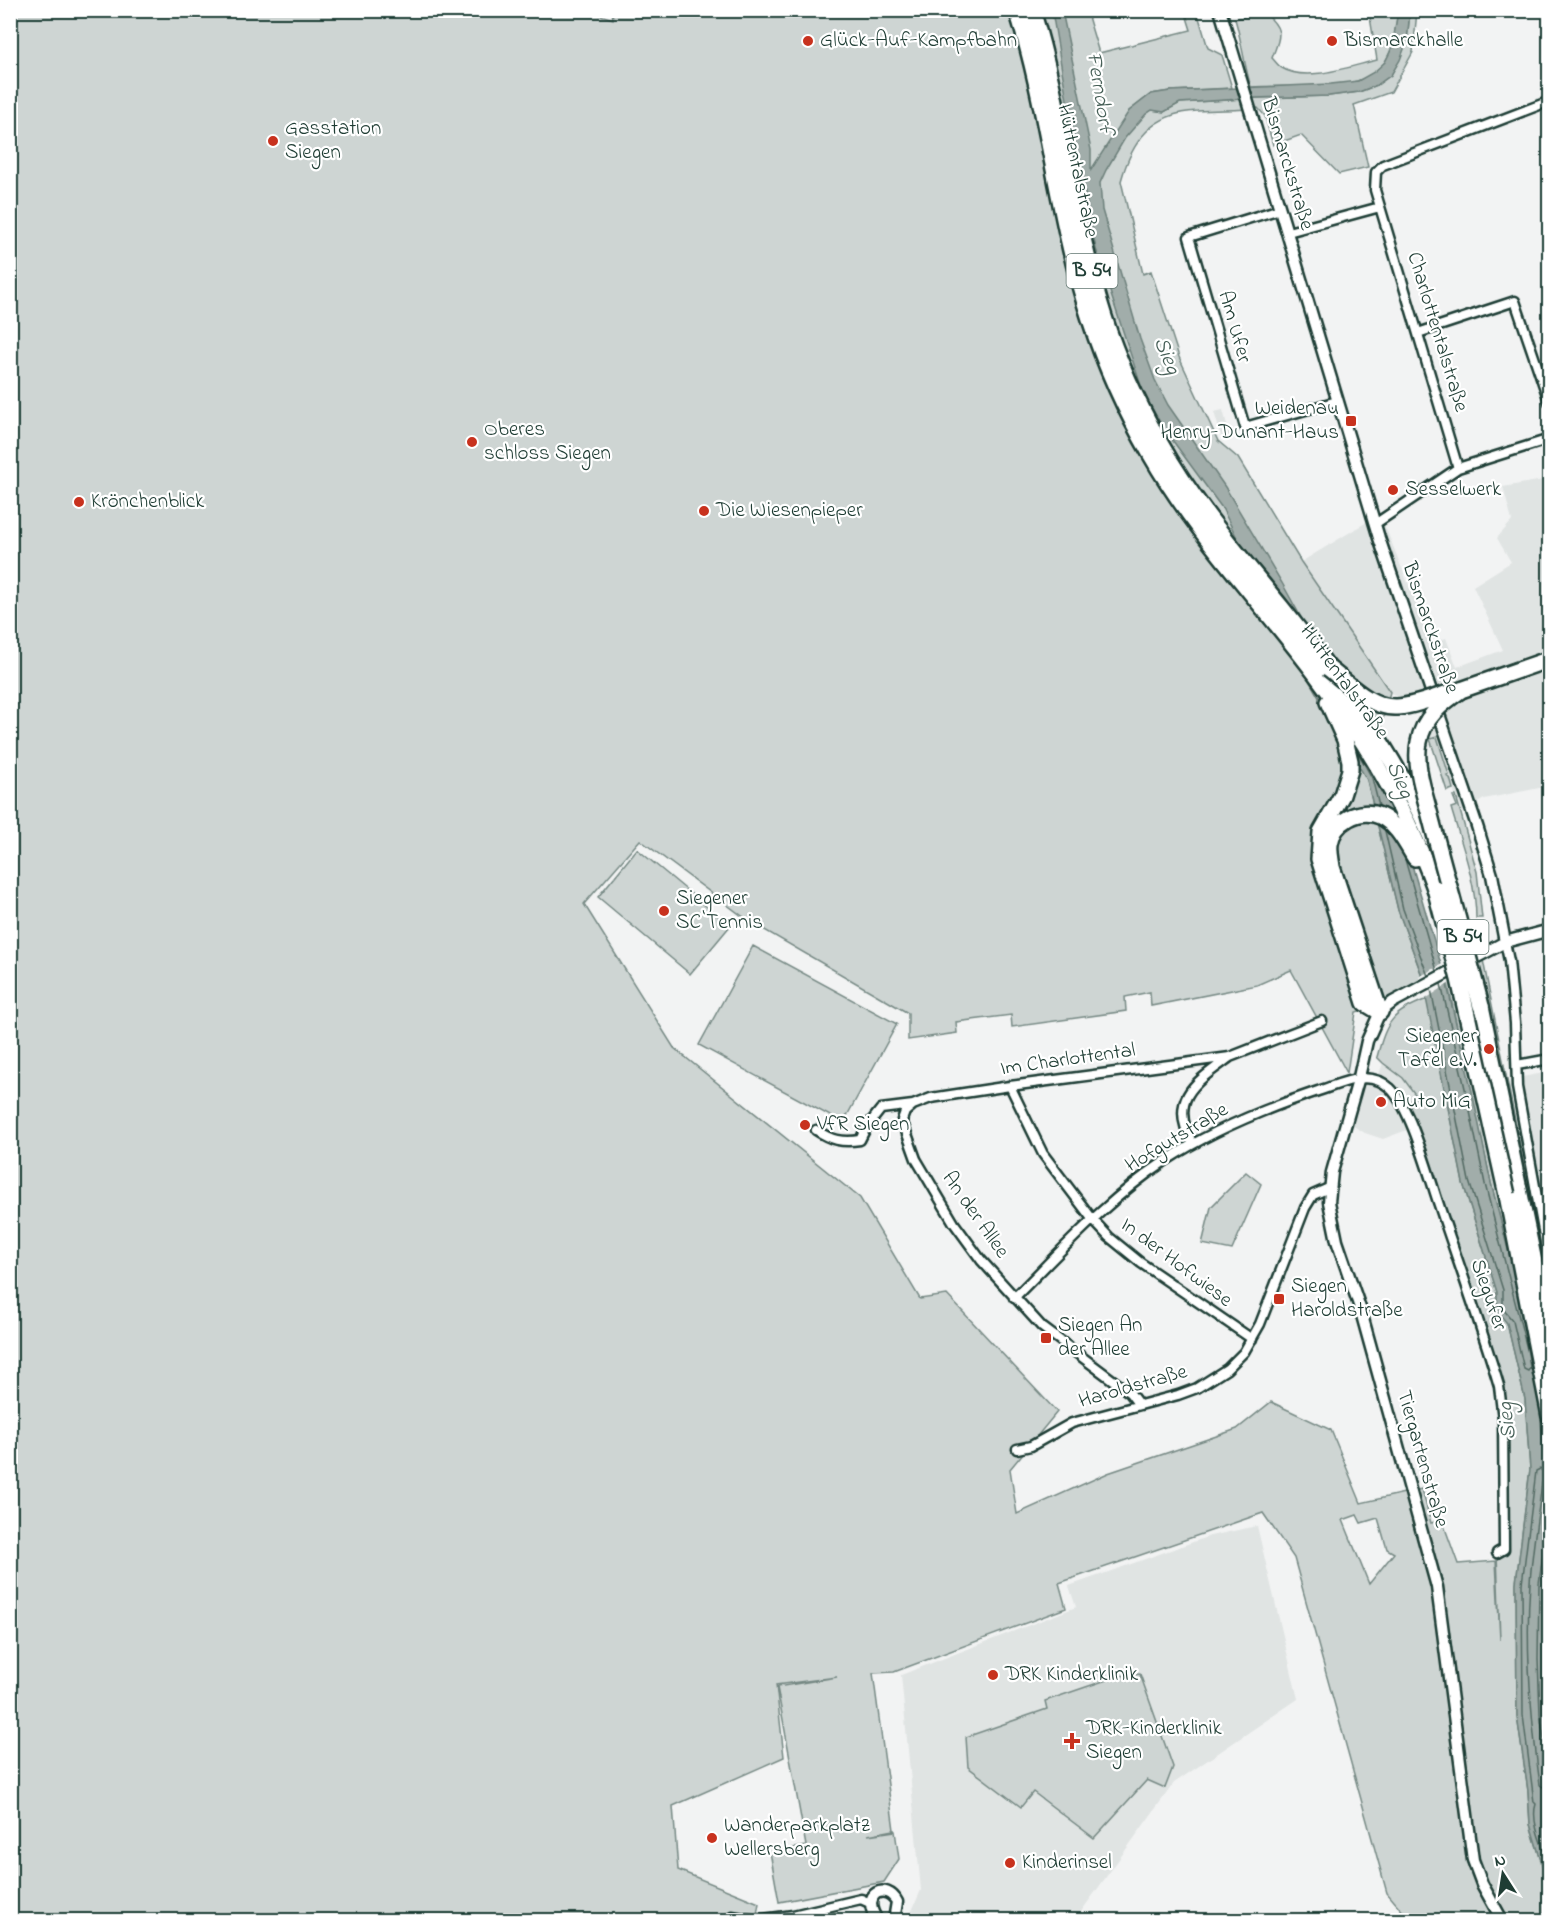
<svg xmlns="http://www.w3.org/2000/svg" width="1560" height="1931" font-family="'Indie Flower',sans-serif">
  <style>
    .built { fill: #e0e4e3 }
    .green { fill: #ced5d3; stroke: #768984; stroke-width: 1.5; fill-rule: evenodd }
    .water { fill: #a1adaa; stroke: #6d807b; stroke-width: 1.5 }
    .pier { fill: #f2f3f3 }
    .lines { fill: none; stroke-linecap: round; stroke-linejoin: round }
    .shore { stroke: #536a63; stroke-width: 1.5 }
    .minor-casing { stroke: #1f3d34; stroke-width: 13 }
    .tertiary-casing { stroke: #1f3d34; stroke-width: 15 }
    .trunk-casing { stroke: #1f3d34; stroke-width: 20 }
    .minor { stroke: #fff; stroke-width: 8 }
    .tertiary { stroke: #fff; stroke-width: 10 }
    .trunk { stroke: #fff; stroke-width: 15 }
    .trunk-bridge-casing { stroke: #1f3d34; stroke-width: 20; stroke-linecap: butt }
    .trunk-bridge { stroke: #fff; stroke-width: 15 }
    .poi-dot { fill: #c8321e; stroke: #fff; stroke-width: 2 }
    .labels { text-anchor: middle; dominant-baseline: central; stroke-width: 4.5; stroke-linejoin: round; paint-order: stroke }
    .shield { fill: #fff; stroke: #627771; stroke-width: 1.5 }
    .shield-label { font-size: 20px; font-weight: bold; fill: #1f3d34 }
    .poi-label { font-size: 21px; fill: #1f3d34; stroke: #fff; text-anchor: start }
    .street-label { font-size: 21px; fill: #1f3d34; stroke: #fff }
    .water-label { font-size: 22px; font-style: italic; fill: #465f57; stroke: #fff }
  </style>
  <rect width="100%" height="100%" fill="#f2f3f3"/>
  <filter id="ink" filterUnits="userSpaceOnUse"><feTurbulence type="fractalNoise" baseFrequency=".0167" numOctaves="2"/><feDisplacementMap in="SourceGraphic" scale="12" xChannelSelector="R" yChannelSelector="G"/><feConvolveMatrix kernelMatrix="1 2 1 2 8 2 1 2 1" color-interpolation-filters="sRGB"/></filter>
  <g filter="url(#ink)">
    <path class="built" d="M1223 410 1230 436 1222 439 1214 412Z
      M1549 479V786L1484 799 1461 813 1437 737 1430 739 1422 714 1390 692 1301 562 1380 514 1432 643 1446 638 1457 667 1503 650 1473 586 1511 562 1497 538 1512 521 1503 487Z
      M1383 1063 1403 1078 1417 1098 1412 1128 1383 1139 1365 1133 1347 1122 1359 1077 1377 1080Z
      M1549 1072V1251L1522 1077Z
      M1257 1526 1298 1699 1174 1783 1075 1920H908L921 1890 901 1675 1076 1607 1069 1586 1210 1536Z"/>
    <path class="green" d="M584 10 613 19 612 11 1086 10 1099 53 1191 30 1185 11H1197L1208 48 1222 55 1232 88 1170 91 1151 94 1129 111 1146 114 1152 110 1164 112 1180 103 1260 98 1329 96 1359 92 1377 85 1391 75 1407 41 1410 11H1417L1413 52 1391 92 1354 105 1368 167 1339 174 1301 135 1273 145 1265 116 1258 108C1238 111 1218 109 1197 111 1152 113 1132 141 1121 181L1143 274 1151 271 1179 357 1218 441 1238 458 1301 562 1390 692 1367 780 1398 910 1421 973 1425 992 1356 1012 1347 1073 1291 970 1257 985 1151 1006 1150 992 1125 997 1126 1011 1012 1027 1011 1015 956 1022 957 1033 908 1040V1013L749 921 640 840 584 904 674 1048 860 1198 920 1299 947 1295 1057 1412 1010 1469 1017 1514 1108 1473 1237 1429 1271 1402 1331 1430 1361 1503 1422 1489 1431 1523 1442 1520 1458 1564 1496 1561 1500 1640 1497 1553 1504 1548 1502 1402 1402 1106 1417 1097 1403 1078 1383 1063 1377 1057C1387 1020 1392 1013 1427 999L1463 1183 1497 1292V1311L1507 1323 1525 1399 1530 1469 1516 1583 1517 1716 1528 1791 1530 1824 1549 1887V1920H1410L1387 1893 1294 1558 1263 1513 1059 1583 1066 1608 894 1672 873 1673 894 1830 868 1835 895 1831 899 1859 884 1882 779 1902 770 1852 806 1846 777 1687 837 1677 776 1685 784 1757 673 1806 678 1870 759 1903 756 1920H11V11ZM1357 1515 1361 1523 1378 1518 1387 1549 1394 1553 1369 1584 1343 1520Z
      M1369 11H1398C1395 27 1395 45 1386 60 1381 69 1367 78 1357 81 1329 89 1282 85 1251 87 1244 65 1242 42 1235 19L1264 12C1284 30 1281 34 1272 58 1275 61 1278 66 1282 68 1306 83 1351 66 1377 60Z
      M1437 737 1449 775 1447 776 1450 778 1453 789 1447 791 1430 739Z
      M1453 796H1456L1477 872 1482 918H1476C1476 881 1461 843 1451 808L1457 806Z
      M637 849 730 926 690 974 598 897Z
      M753 946 897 1024 843 1123 699 1045Z
      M1483 960 1550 1295 1549 1513 1534 1352 1491 1183 1447 980Z
      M1246 1172 1261 1184 1232 1250 1202 1244 1211 1207Z
      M1140 1674 1173 1767 1165 1788 1147 1780 1094 1838 1033 1792 1021 1807 968 1767 966 1737 1047 1709 1045 1701 1118 1676Z"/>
    <path class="water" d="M1052 11H1062L1091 150V170L1129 111 1151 94 1170 91 1331 84 1358 81 1374 72 1385 62 1392 48 1398 11H1410L1407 41 1400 60 1391 75 1377 85 1359 92 1329 96 1255 98 1180 103 1164 112 1152 110 1146 114 1125 138 1106 170 1100 183 1102 210 1140 339 1155 380 1168 405 1225 487 1282 583 1389 776 1414 872 1447 985 1473 1096 1491 1183 1534 1352 1550 1513V1787L1546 1803 1550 1814 1549 1887 1530 1824 1528 1791 1517 1716 1516 1583 1530 1469 1525 1399 1507 1323 1497 1311V1292L1463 1183 1421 973 1398 910 1367 780 1304 672 1222 508 1162 426 1143 392 1096 249 1071 124Z"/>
    <path class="pier" d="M1444 963 1450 983 1424 1000 1419 977Z"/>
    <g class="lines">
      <path class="shore" d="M1357 751 1372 778 1379 806
        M1385 831 1403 909 1428 976
        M1404 856 1437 971
        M1431 989 1469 1181 1503 1290V1309L1513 1321 1524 1369 1528 1371 1530 1368 1528 1353 1485 1184 1467 1097 1441 984
        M1550 1473H1545L1540 1469 1536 1471 1522 1584 1523 1715 1534 1802 1536 1804C1530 1822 1544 1849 1550 1867
        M1550 1481H1544L1542 1483C1538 1516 1532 1550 1530 1583 1525 1650 1531 1719 1540 1785L1543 1787H1550
        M1550 1498 1539 1584 1538 1659 1540 1714 1550 1777"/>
      <defs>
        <path id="minor" d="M1280 209 1189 237 1245 427 1337 401
          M1288 232 1380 207
          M1418 333 1515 301 1550 404
          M1458 468 1375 190 1376 172 1383 165 1550 101
          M1375 524 1458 468 1550 439
          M1505 942 1509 961 1515 1023 1517 1087 1550 1269
          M1517 1065 1550 1059
          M1010 1086 1043 1154 1093 1220 1109 1237 1141 1263 1252 1339
          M913 1105 905 1112 902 1120 916 1159 954 1223 981 1260 1042 1327 1130 1393 1139 1405
          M816 1130C831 1140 842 1143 860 1140L866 1128 881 1109 913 1105 931 1098 1010 1086 1230 1057 1322 1021
          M1193 1144C1167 1099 1196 1082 1230 1057
          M1014 1298C1062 1250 1109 1198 1165 1161 1212 1130 1264 1109 1318 1091 1341 1084 1368 1068 1390 1088 1411 1108 1429 1176 1439 1205 1459 1265 1481 1325 1499 1386L1503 1419 1504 1549 1497 1553
          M1017 1449 1031 1446 1072 1423 1178 1395 1197 1388 1227 1369 1244 1352 1260 1324 1305 1208 1313 1195 1329 1188
          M732 1916 756 1920
          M756 1920 793 1915 861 1899 870 1903"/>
        <path id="tertiary" d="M1220 10 1379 538 1477 826 1492 875 1505 942
          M877 1920C859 1892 887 1882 897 1902L894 1920
          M1502 1920 1482 1884 1473 1860 1437 1587 1360 1308 1337 1241 1329 1202 1332 1172 1359 1077 1367 1041 1380 1012 1393 1002 1505 942 1550 930"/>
        <path id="trunk" d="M1017 10C1049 111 1057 219 1090 319 1105 366 1126 412 1151 455 1196 534 1260 600 1315 673 1365 739 1407 810 1435 888
          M1032 10C1063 111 1072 217 1104 317 1118 361 1138 404 1161 445 1194 504 1239 555 1281 607 1339 680 1395 752 1432 839
          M1461 690 1550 659
          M1328 702 1345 740 1350 761V770L1342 795 1321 832 1319 859 1365 1003 1380 1012
          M1481 1006 1550 1339
          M1380 1012 1332 867C1331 859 1329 852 1330 844 1333 822 1359 807 1380 816 1396 823 1406 843 1415 858
          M1507 1195 1550 1416"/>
      </defs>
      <use href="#minor" class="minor-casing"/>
      <use href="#tertiary" class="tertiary-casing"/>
      <use href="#trunk" class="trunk-casing"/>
      <use href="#minor" class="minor"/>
      <use href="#tertiary" class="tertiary"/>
      <use href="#trunk" class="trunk"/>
      <defs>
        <path id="trunk-bridge" d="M1328 668C1348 683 1371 709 1397 707 1415 706 1435 697 1452 692
          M1461 690C1442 703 1423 718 1419 742 1414 767 1425 795 1431 819 1447 881 1465 943 1481 1006
          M1435 888 1459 979 1507 1195"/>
      </defs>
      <use href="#trunk-bridge" class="trunk-bridge-casing"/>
      <use href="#trunk-bridge" class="trunk-bridge"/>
    </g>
  </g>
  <g class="poi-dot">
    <circle cx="808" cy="41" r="6"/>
    <circle cx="1332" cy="41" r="6"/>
    <circle cx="273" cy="141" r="6"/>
    <rect x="1345" y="415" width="12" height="12" rx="3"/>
    <circle cx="472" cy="442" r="6"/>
    <circle cx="1393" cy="490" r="6"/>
    <circle cx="79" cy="502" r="6"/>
    <circle cx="704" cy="511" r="6"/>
    <circle cx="664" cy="911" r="6"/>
    <circle cx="1489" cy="1049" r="6"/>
    <circle cx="1381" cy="1102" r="6"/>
    <circle cx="805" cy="1125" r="6"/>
    <rect x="1273" y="1293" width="12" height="12" rx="3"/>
    <rect x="1040" y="1332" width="12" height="12" rx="3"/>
    <circle cx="993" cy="1675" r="6"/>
    <path d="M1069 1732h6v6h6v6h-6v6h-6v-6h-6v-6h6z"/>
    <circle cx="712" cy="1838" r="6"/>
    <circle cx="1010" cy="1863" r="6"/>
  </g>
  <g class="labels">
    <g class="shield">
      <rect x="1066.5" y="254" width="51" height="34" rx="4.5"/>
      <rect x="1437.5" y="920" width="51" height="34" rx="4.5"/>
    </g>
    <g class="shield-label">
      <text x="1092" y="271">B 54</text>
      <text x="1463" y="937">B 54</text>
    </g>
    <g class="poi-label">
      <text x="820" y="41">Glück-Auf-Kampfbahn</text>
      <text x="1344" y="41">Bismarckhalle</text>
      <text x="285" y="129">Gasstation<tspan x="285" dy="24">Siegen</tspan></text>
      <text x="1339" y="409" text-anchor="end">Weidenau<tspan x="1339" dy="24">Henry-Dunant-Haus</tspan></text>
      <text x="484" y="430">Oberes<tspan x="484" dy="24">schloss Siegen</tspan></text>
      <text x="1405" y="490">Sesselwerk</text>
      <text x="91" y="502">Krönchenblick</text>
      <text x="716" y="511">Die Wiesenpieper</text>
      <text x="676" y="899">Siegener<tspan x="676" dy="24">SC Tennis</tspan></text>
      <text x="1477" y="1037" text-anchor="end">Siegener<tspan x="1477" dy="24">Tafel e.V.</tspan></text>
      <text x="1393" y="1102">Auto MiG</text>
      <text x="817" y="1125">VfR Siegen</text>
      <text x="1291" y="1287">Siegen<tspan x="1291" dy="24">Haroldstraße</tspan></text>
      <text x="1058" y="1326">Siegen An<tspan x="1058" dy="24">der Allee</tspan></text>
      <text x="1005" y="1675">DRK Kinderklinik</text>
      <text x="1086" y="1729">DRK-Kinderklinik<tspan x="1086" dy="24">Siegen</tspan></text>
      <text x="724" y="1826">Wanderparkplatz<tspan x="724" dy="24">Wellersberg</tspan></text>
      <text x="1022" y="1863">Kinderinsel</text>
    </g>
    <g class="street-label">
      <text transform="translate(1287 164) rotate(73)">Bismarckstraße</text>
      <text transform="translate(1077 171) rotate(78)">Hüttentalstraße</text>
      <text transform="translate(1234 327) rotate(74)">Am Ufer</text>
      <text transform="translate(1437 332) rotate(73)">Charlottentalstraße</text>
      <text transform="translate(1430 628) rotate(71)">Bismarckstraße</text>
      <text transform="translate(1344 682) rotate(54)">Hüttentalstraße</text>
      <text transform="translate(1068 1060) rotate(-8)">Im Charlottental</text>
      <text transform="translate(1177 1138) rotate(-31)">Hofgutstraße</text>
      <text transform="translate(975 1215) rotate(55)">An der Allee</text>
      <text transform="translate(1176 1263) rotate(37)">In der Hofwiese</text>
      <text transform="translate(1488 1295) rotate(71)">Siegufer</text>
      <text transform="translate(1133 1387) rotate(-16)">Haroldstraße</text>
      <text transform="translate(1422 1459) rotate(74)">Tiergartenstraße</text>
    </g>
    <g class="water-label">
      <text transform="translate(1099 93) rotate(81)">Ferndorf</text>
      <text transform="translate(1166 356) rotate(68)">Sieg</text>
      <text transform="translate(1399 780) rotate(66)">Sieg</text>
      <text transform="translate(1508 1421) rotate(-96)">Sieg</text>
    </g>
  </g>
  <rect width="1560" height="1931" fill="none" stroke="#fff" stroke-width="36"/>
  <rect x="18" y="18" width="1524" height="1895" fill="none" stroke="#1f3d34" stroke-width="2" filter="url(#ink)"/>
  <g transform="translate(1503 1874) rotate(348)" stroke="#ffffff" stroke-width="4.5" paint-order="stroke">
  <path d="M0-4.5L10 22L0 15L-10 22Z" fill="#1f3d34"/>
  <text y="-9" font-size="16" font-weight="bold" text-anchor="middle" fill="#1f3d34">N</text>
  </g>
</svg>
